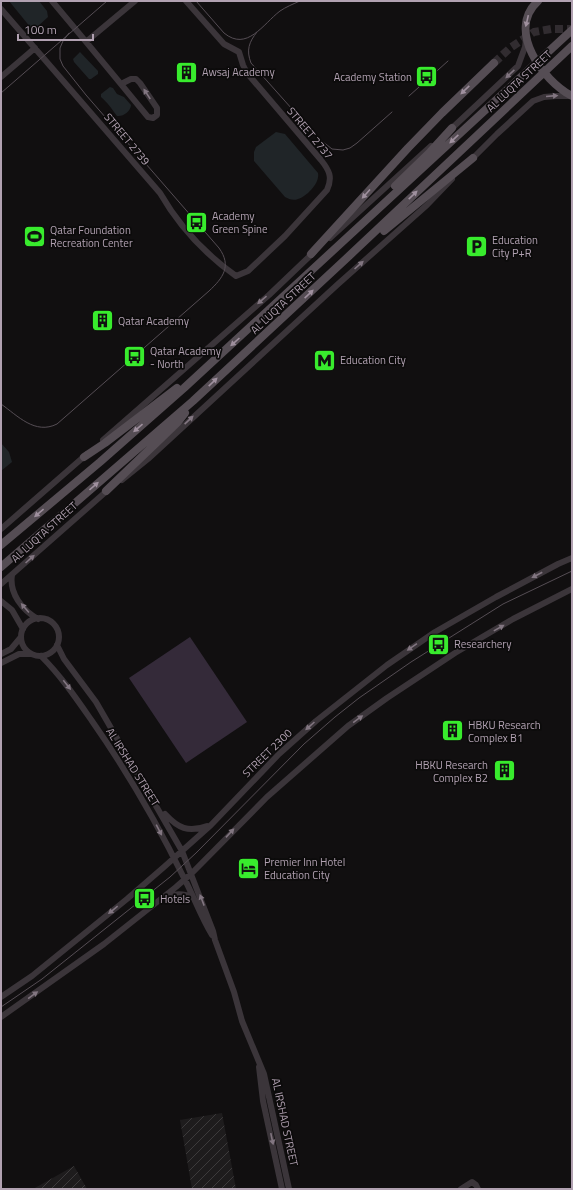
<svg xmlns="http://www.w3.org/2000/svg" width="573" height="1190" font-family="'Titillium Web',sans-serif">
  <style>
    .industrial { fill: url(#industrial-furrows) }
    .pitch { fill: #202528 }
    .water { fill: #342a39 }
    .lines { fill: none; stroke-linecap: round; stroke-linejoin: round }
    .major-tunnel { stroke: #312c30; stroke-width: 8; stroke-dasharray: 8 4; stroke-linecap: butt }
    .minor { stroke: #3b353a; stroke-width: 6 }
    .major { stroke: #554d54; stroke-width: 8 }
    .tram { stroke: #554d54; stroke-width: 1 }
    .oneway { fill: #9f909e }
    .oneway2 { fill: #827681 }
    .labels { text-anchor: middle; dominant-baseline: central; stroke-width: 3.5; stroke-linejoin: round; paint-order: stroke }
    .poi-label { font-size: 11px; fill: #b1a1b1; stroke: #0c0b0b; text-anchor: start }
    .street-label { font-size: 11px; fill: #b1a1b1; stroke: #0c0b0b }
  </style>
  <defs>
    <pattern id="industrial-furrows" width="10" height="10" patternUnits="userSpaceOnUse"><rect width="10" height="10" fill="#1e1c1d"/><path d="M-1 1l2-2M0 10L10 0M9 11l2-2" fill="none" stroke="#3c3a3b"/></pattern>
  </defs>
  <rect width="100%" height="100%" fill="#110f10"/>
  <path class="industrial" d="M222 1113 236 1189H192L180 1120Z
    M74 1166 87 1189H33Z"/>
  <path class="pitch" d="M9 1H39L47 11 48 17 36 28H31Z
    M80 52 98 71V74L91 79H89L74 62 73 59Z
    M110 87 113 88 117 94 124 97 131 105C131 111 123 117 117 116 111 108 108 103 101 97V94Z
    M276 132 285 134 318 173C320 183 307 196 298 199 293 201 289 199 285 197L254 161V152L256 147Z
    M1 443 9 452 12 462 1 471Z"/>
  <path class="water" d="M190 637 247 722 186 763 129 678Z"/>
  <g class="lines">
    <path class="major-tunnel" d="M494 63 510 48 534 32 551 29H572"/>
    <path class="minor" d="M52 1C84 39 116 78 148 117L153 118 157 115V108L140 83 136 79H131L121 84
      M1 9 160 193C179 226 205 254 236 276L248 271 285 236 327 190C333 177 329 170 321 160L247 73 243 65 239 52 224 44 186 1
      M87 41 135 1
      M1 77 35 48
      M449 131 518 66 525 47 526 39
      M471 160 497 134 533 101 544 97 556 96H571
      M330 238 431 146
      M103 440 269 295 314 252
      M122 480 148 459 337 285 427 205 452 179
      M1 529 87 454
      M12 575C9 593 22 610 38 619
      M1 584 109 489
      M1 601 12 610 23 629
      M21 637a19 19 0 1 1 38 0a19 19 0 1 1-38 0Z
      M57 645 64 659 96 702 182 851 213 931 215 940 234 992 242 1021 264 1074 289 1189
      M1 654 11 649 21 637
      M41 656C61 676 76 698 92 721 127 771 157 823 184 878 194 897 201 917 212 935
      M1 663 19 654H31
      M165 814C178 828 188 833 207 826
      M166 897C176 893 184 893 193 898
      M1 997 32 976 127 899 164 867 211 825 279 754 316 721 387 665 435 632 496 597 558 564 572 558
      M1 1017 104 944 176 887 192 873 267 797 348 726 387 698 455 653 513 619 572 589
      M259 1067 263 1101 282 1189
      M461 1189 472 1182 476 1185 478 1189"/>
    <path class="major" d="M538 1C506 30 543 81 572 96
      M395 186 430 152 452 128
      M384 231 473 158
      M311 254 408 148 442 113 494 63
      M84 457 105 443 177 388
      M106 491 178 422 185 413
      M1 545 100 462 184 388 572 30
      M1 567 193 401 349 256 572 46"/>
    <path class="tram" d="M196 1 224 33C247 52 263 24 280 11 286 7 293 4 300 1
      M257 32C249 42 246 50 251 63L317 137 332 149 343 150 350 148 357 143 392 112
      M1 93 107 1
      M409 96 448 61
      M1 404C18 416 35 435 57 424L209 291C223 278 232 266 219 248L86 95 63 66 60 59V48L63 41 69 33
      M1 1007 42 979 170 877 196 853 304 744 335 717 359 698 411 662 503 604 572 571"/>
  </g>
  <defs><path id="oneway-solid" d="M-6-.8H1V-3.2L6.5 0L1 3.2V.8H-6Z"/></defs>
  <g class="oneway">
    <use href="#oneway-solid" transform="translate(527 21) rotate(103)"/>
    <use href="#oneway-solid" transform="translate(465 90) rotate(136)"/>
    <use href="#oneway-solid" transform="translate(454 139) rotate(137)"/>
    <use href="#oneway-solid" transform="translate(366 194) rotate(132)"/>
    <use href="#oneway-solid" transform="translate(413 195) rotate(-44)"/>
    <use href="#oneway-solid" transform="translate(309 294) rotate(-43)"/>
    <use href="#oneway-solid" transform="translate(235 342) rotate(138)"/>
    <use href="#oneway-solid" transform="translate(213 382) rotate(-44)"/>
    <use href="#oneway-solid" transform="translate(138 428) rotate(139)"/>
    <use href="#oneway-solid" transform="translate(94 486) rotate(-41)"/>
    <use href="#oneway-solid" transform="translate(39 513) rotate(140)"/>
  </g>
  <g class="oneway2">
    <use href="#oneway-solid" transform="translate(510 74) rotate(137)"/>
    <use href="#oneway-solid" transform="translate(147 94) rotate(-123)"/>
    <use href="#oneway-solid" transform="translate(552 96) rotate(-5)"/>
    <use href="#oneway-solid" transform="translate(359 265) rotate(-42)"/>
    <use href="#oneway-solid" transform="translate(262 300) rotate(139)"/>
    <use href="#oneway-solid" transform="translate(189 420) rotate(-43)"/>
    <use href="#oneway-solid" transform="translate(30 559) rotate(-42)"/>
    <use href="#oneway-solid" transform="translate(537 575) rotate(152)"/>
    <use href="#oneway-solid" transform="translate(25 608) rotate(-131)"/>
    <use href="#oneway-solid" transform="translate(499 628) rotate(-29)"/>
    <use href="#oneway-solid" transform="translate(412 647) rotate(145)"/>
    <use href="#oneway-solid" transform="translate(67 685) rotate(52)"/>
    <use href="#oneway-solid" transform="translate(358 719) rotate(-36)"/>
    <use href="#oneway-solid" transform="translate(310 726) rotate(138)"/>
    <use href="#oneway-solid" transform="translate(159 830) rotate(62)"/>
    <use href="#oneway-solid" transform="translate(230 833) rotate(-47)"/>
    <use href="#oneway-solid" transform="translate(202 900) rotate(-111)"/>
    <use href="#oneway-solid" transform="translate(113 910) rotate(141)"/>
    <use href="#oneway-solid" transform="translate(33 995) rotate(-36)"/>
    <use href="#oneway-solid" transform="translate(272 1139) rotate(78)"/>
  </g>
  <defs>
    <symbol id="building-square" viewBox="-11 -11 22 22"><rect x="-9" y="-9" width="18" height="18" rx="4" fill="#38eb2d" stroke="#0c0b0b"/><path d="M-4-6H4V6H1V3H-1V6H-4ZM-2.5-4.3h1.7v1.8h-1.7ZM.8-4.3h1.7v1.8H.8ZM-2.5-1h1.7V.8h-1.7ZM.8-1h1.7V.8H.8Z" fill="#111"/></symbol>
    <symbol id="bus-square" viewBox="-11 -11 22 22"><rect x="-9" y="-9" width="18" height="18" rx="4" fill="#38eb2d" stroke="#0c0b0b"/><path d="M-5-6H5V4H4V6H2V4H-2V6H-4V4H-5ZM-3.5-4V0h7V-4ZM-3.5 1.2v1.5H-2V1.2ZM2 1.2v1.5H3.5V1.2Z" fill="#111"/></symbol>
    <symbol id="stadium-square" viewBox="-11 -11 22 22"><rect x="-9" y="-9" width="18" height="18" rx="4" fill="#38eb2d" stroke="#0c0b0b"/><path d="M0-5a6.5 5 0 1 0 0 10a6.5 5 0 1 0 0-10ZM-3.5-1.8h7v3.6h-7Z" fill="#111"/></symbol>
    <symbol id="parking-square" viewBox="-11 -11 22 22"><rect x="-9" y="-9" width="18" height="18" rx="4" fill="#38eb2d" stroke="#0c0b0b"/><path d="M-3.5-5.5H1a3.5 3.5 0 0 1 0 7H-1V5.5H-3.5ZM-1-3.4V-.6H.8a1.4 1.4 0 0 0 0-2.8Z" fill="#111"/></symbol>
    <symbol id="metro-square" viewBox="-11 -11 22 22"><rect x="-9" y="-9" width="18" height="18" rx="4" fill="#38eb2d" stroke="#0c0b0b"/><path d="M-5.5 5V-5H-3L0 0L3-5H5.5V5H3V-.5L0 4L-3-.5V5Z" fill="#111"/></symbol>
    <symbol id="hotel-square" viewBox="-11 -11 22 22"><rect x="-9" y="-9" width="18" height="18" rx="4" fill="#38eb2d" stroke="#0c0b0b"/><path d="M-6-4.5h1.5V1H6V5H4.5V3h-9V5H-6ZM-4 0a1.8 1.8 0 1 1 3.6 0ZM.5 0V-2.5h3Q6-2.5 6 0Z" fill="#111"/></symbol>
  </defs>
  <g fill-rule="evenodd">
    <use href="#building-square" x="174" y="60" width="25" height="25"/>
    <use href="#bus-square" x="414" y="64" width="25" height="25"/>
    <use href="#bus-square" x="184" y="210" width="25" height="25"/>
    <use href="#stadium-square" x="22" y="224" width="25" height="25"/>
    <use href="#parking-square" x="464" y="234" width="25" height="25"/>
    <use href="#building-square" x="90" y="308" width="25" height="25"/>
    <use href="#bus-square" x="122" y="344" width="25" height="25"/>
    <use href="#metro-square" x="312" y="348" width="25" height="25"/>
    <use href="#bus-square" x="426" y="632" width="25" height="25"/>
    <use href="#building-square" x="440" y="718" width="25" height="25"/>
    <use href="#building-square" x="492" y="758" width="25" height="25"/>
    <use href="#hotel-square" x="236" y="856" width="25" height="25"/>
    <use href="#bus-square" x="132" y="886" width="25" height="25"/>
  </g>
  <g class="labels">
    <g class="poi-label">
      <text x="202" y="72">Awsaj Academy</text>
      <text x="412" y="77" text-anchor="end">Academy Station</text>
      <text x="212" y="216">Academy<tspan x="212" dy="13">Green Spine</tspan></text>
      <text x="50" y="230">Qatar Foundation<tspan x="50" dy="13">Recreation Center</tspan></text>
      <text x="492" y="240">Education<tspan x="492" dy="13">City P+R</tspan></text>
      <text x="118" y="321">Qatar Academy</text>
      <text x="150" y="351">Qatar Academy<tspan x="150" dy="13">- North</tspan></text>
      <text x="340" y="360">Education City</text>
      <text x="454" y="644">Researchery</text>
      <text x="468" y="725">HBKU Research<tspan x="468" dy="13">Complex B1</tspan></text>
      <text x="488" y="765" text-anchor="end">HBKU Research<tspan x="488" dy="13">Complex B2</tspan></text>
      <text x="264" y="862">Premier Inn Hotel<tspan x="264" dy="13">Education City</tspan></text>
      <text x="160" y="899">Hotels</text>
    </g>
    <g class="street-label">
      <text transform="translate(519 81) rotate(-43)">AL LUQTA STREET</text>
      <text transform="translate(310 133) rotate(50)">STREET 2737</text>
      <text transform="translate(127 139) rotate(50)">STREET 2739</text>
      <text transform="translate(283 303) rotate(-43)">AL LUQTA STREET</text>
      <text transform="translate(44 532) rotate(-42)">AL LUQTA STREET</text>
      <text transform="translate(267 753) rotate(-44)">STREET 2300</text>
      <text transform="translate(133 767) rotate(58)">AL IRSHAD STREET</text>
      <text transform="translate(285 1122) rotate(78)">AL IRSHAD STREET</text>
    </g>
  </g>
  <rect width="573" height="1190" fill="none" stroke="#b1a1b1" stroke-width="4"/>
  <path d="M18 34v6h75v-6" fill="none" stroke="#b1a1b1" stroke-width="2"/>
  <text x="24" y="34" font-size="12" fill="#b1a1b1" stroke="#0c0b0b" stroke-width="3" paint-order="stroke">100 m</text>
</svg>
